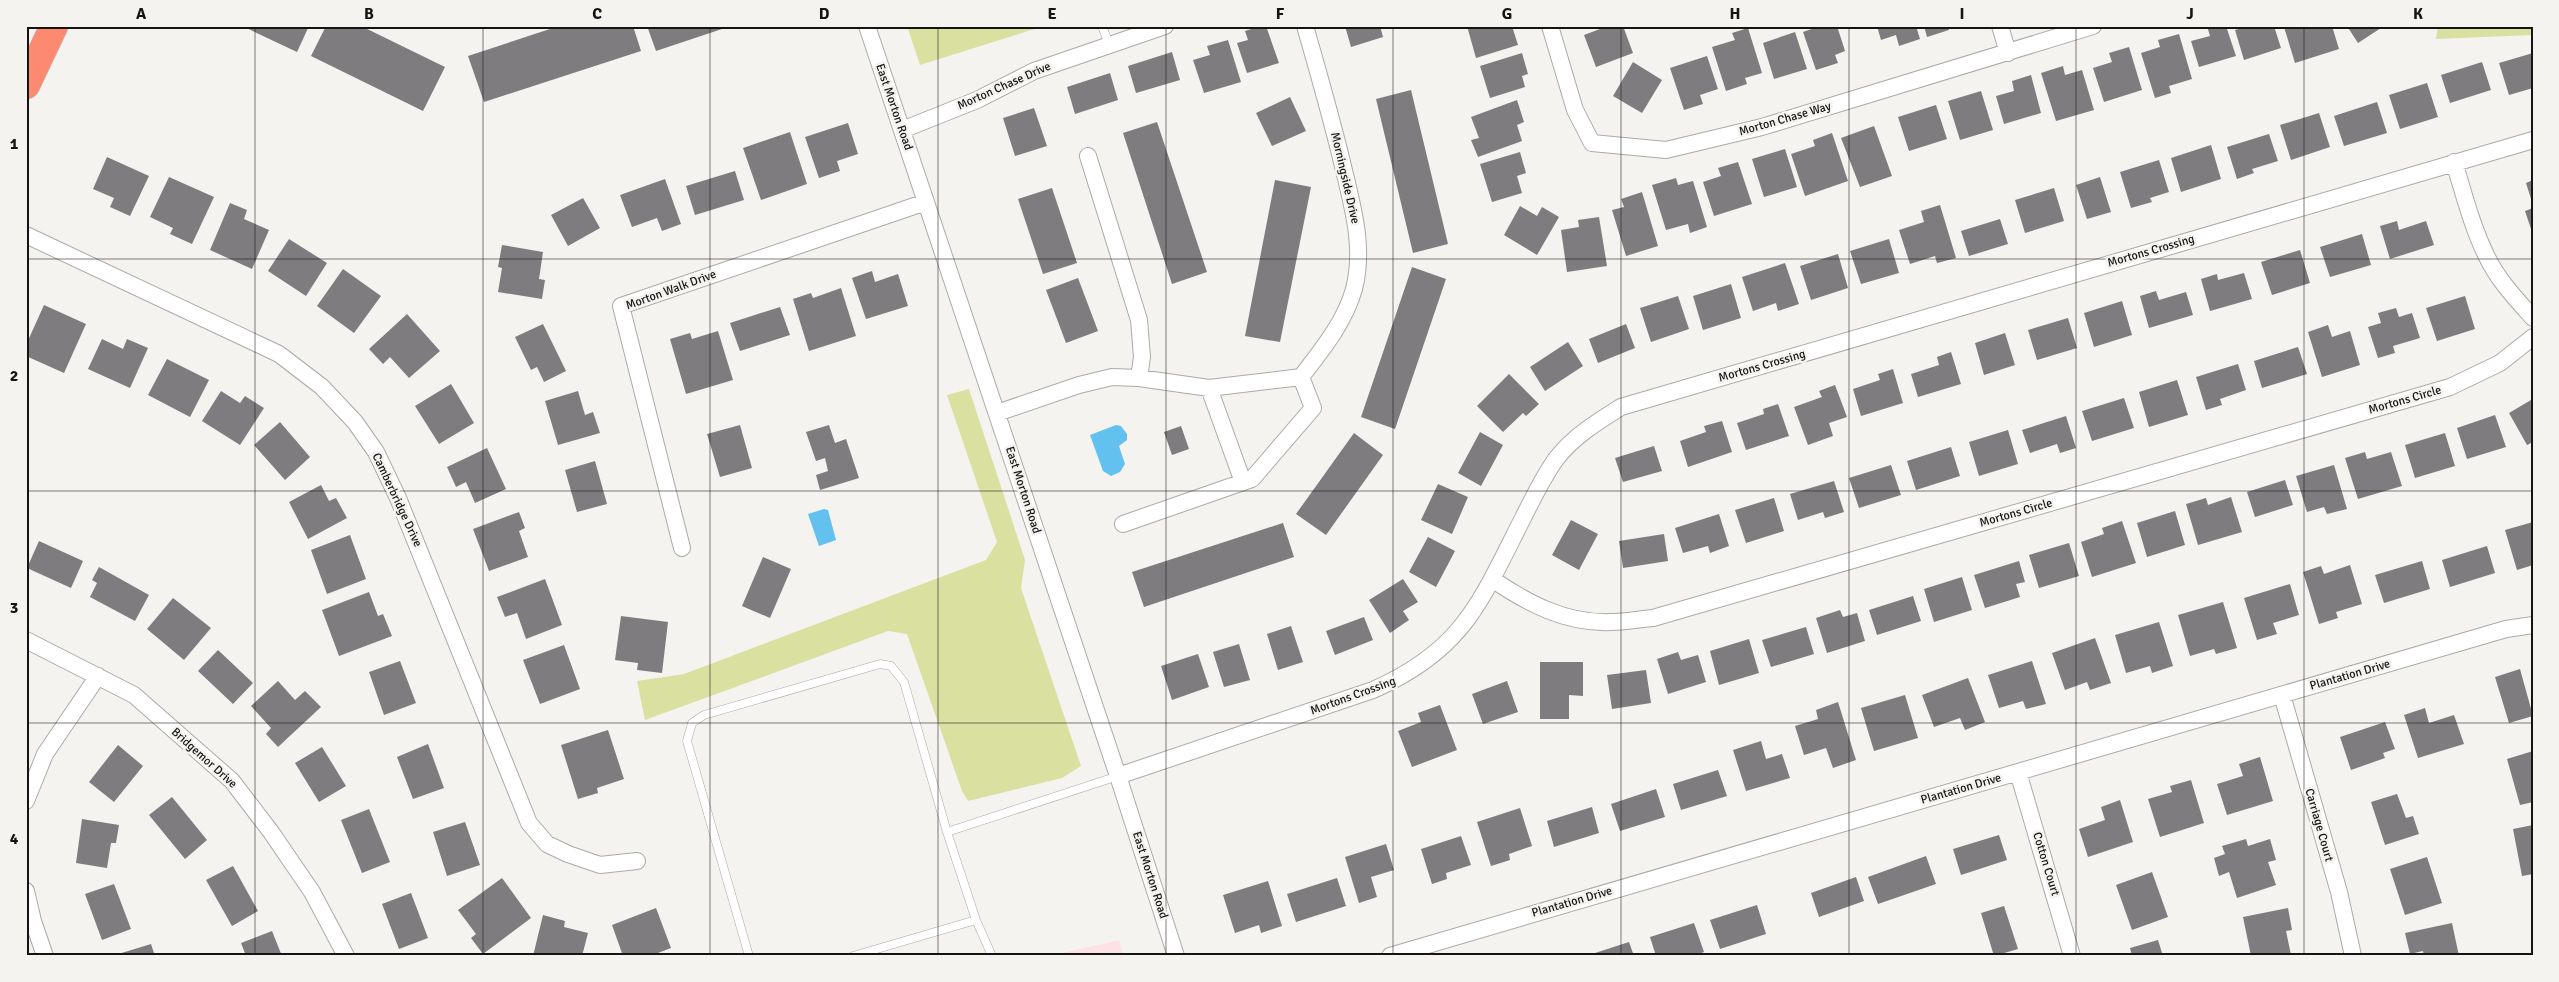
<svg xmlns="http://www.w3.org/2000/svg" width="2559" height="982" font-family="Signika,sans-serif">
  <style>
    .commercial { fill: #fde2e5 }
    .green { fill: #dae0a0 }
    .water { fill: #63c1ef }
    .building { fill: #7e7c7f }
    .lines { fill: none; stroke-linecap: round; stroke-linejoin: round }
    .lane-casing { stroke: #acaaa7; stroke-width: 9 }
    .street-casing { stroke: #acaaa7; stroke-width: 18 }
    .highway-casing { stroke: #d0d0d0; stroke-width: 29 }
    .lane { stroke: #fff; stroke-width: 8 }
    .street { stroke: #fff; stroke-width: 16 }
    .highway { stroke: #fb8a70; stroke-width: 28 }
    .grid { fill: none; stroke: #151413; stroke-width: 1; stroke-opacity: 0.55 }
    .labels { text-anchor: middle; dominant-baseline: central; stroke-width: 5; stroke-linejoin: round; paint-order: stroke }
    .street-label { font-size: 12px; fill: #151413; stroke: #f5f3f0 }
    .neatline { fill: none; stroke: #151413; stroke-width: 2 }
    .grid-label { font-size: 16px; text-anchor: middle; font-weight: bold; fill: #151413 }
  </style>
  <rect width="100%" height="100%" fill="#f5f3f0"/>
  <path class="commercial" d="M1119 940 1123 956H1049Z"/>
  <path class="green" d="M907 26H1044L920 65Z
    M2438 26H2533V35L2436 39Z
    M969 389 1025 560 1021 588 1081 766 1062 778 968 801 962 791 907 634 888 631 645 720 637 681 684 674 986 560 997 542 947 395Z"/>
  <path class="water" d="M1116 425 1121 426 1127 434V440L1119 446 1125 464 1120 472 1111 476 1103 471 1090 435Z
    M824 509 828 510 836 540 819 546 808 514Z"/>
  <path class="building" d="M242 26H309L297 52Z
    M326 26H361L445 67 423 111 311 56Z
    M559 26H633L641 51 484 102 468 56Z
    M647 26H728V27L656 51Z
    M1260 26H1266L1279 63 1247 73 1237 43 1248 40 1245 31Z
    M1345 26H1380L1383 37 1351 47Z
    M1467 26H1512L1518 45 1476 58Z
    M1608 26H1623L1633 53 1596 67 1584 35Z
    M1820 26H1837L1845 51 1835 55 1838 63 1816 70 1803 32Z
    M1877 26H1916L1920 39 1899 46 1896 35 1881 40Z
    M1924 26H1948L1949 30 1927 37Z
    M2207 26H2226L2236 56 2199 67 2191 41 2210 36Z
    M2248 26H2274L2281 48 2244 60 2235 30Z
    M2332 26 2339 49 2295 63 2284 27Z
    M2347 26H2384L2358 43Z
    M1748 28 1762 73 1745 78 1747 84 1726 91 1712 47 1735 40 1732 33Z
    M1795 32 1807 69 1774 79 1763 43Z
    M2179 34 2192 79 2169 86 2171 93 2155 98 2141 53 2160 47 2158 40Z
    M1228 40 1241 82 1204 93 1193 60 1210 55 1207 46Z
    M2129 47 2142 90 2104 102 2093 68 2112 62 2109 53Z
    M1172 52 1180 80 1136 93 1128 66Z
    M1522 53 1528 74 1522 76 1525 87 1490 98 1480 66Z
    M2533 53V88L2509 95 2499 63Z
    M1707 56 1718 89 1700 95 1703 104 1684 110 1670 68Z
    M1633 62 1662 80 1642 113 1613 96Z
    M2482 62 2491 90 2450 103 2441 75Z
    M2063 66 2065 75 2082 70 2094 110 2056 121 2041 73Z
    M1110 73 1118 100 1075 114 1067 87Z
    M2031 75 2041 113 2004 124 1996 96 2014 91 2012 81Z
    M2427 83 2438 117 2400 129 2389 95Z
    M1411 90 1448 244 1413 253 1376 99Z
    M1981 91 1993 130 1960 140 1948 101Z
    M1290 97 1306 131 1272 146 1256 113Z
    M1517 100 1524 122 1517 125 1522 141 1478 157 1471 140 1479 138 1471 117Z
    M2377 102 2387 133 2344 146 2334 116Z
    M1936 105 1947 139 1909 151 1898 117Z
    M1034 108 1047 146 1015 156 1003 118Z
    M2319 113 2330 147 2291 160 2280 125Z
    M1157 122 1207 272 1172 284 1123 133Z
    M848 123 858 154 837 161 840 171 819 178 805 137Z
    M1874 126 1892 176 1860 187 1841 138Z
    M790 132 807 184 761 200 743 148Z
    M1832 133 1848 181 1805 196 1791 154 1815 146 1813 140Z
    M2269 134 2278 161 2252 169 2254 173 2237 179 2227 147Z
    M2211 145 2221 179 2181 192 2171 158Z
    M1785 149 1797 187 1764 197 1752 159Z
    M1520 152 1526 173 1517 176 1522 193 1492 202 1480 164Z
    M107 157 149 176 130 216 110 207 114 198 93 189Z
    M2159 160 2169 192 2150 198 2152 202 2131 208 2120 172Z
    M1738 162 1752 204 1714 216 1703 182 1721 176 1718 168Z
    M735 171 744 200 695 215 686 186Z
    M169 177 214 197 192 244 170 234 173 228 150 217Z
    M2100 177 2111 212 2087 219 2076 185Z
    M1676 178 1678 185 1693 181 1707 227 1690 233 1688 224 1666 230 1652 185Z
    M665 179 681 224 662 231 657 218 632 227 620 195Z
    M1275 180 1311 187 1280 342 1245 336Z
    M2533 180V202H2532L2526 183Z
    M1052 188 1077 263 1043 274 1018 199Z
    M2054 188 2064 221 2025 233 2015 200Z
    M1642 192 1658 246 1626 256 1612 210 1624 207 1621 199Z
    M583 198 600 228 568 246 551 215Z
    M230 203 247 210 244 219 269 230 252 269 210 250Z
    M1940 205 1956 258 1937 263 1935 256 1910 264 1899 230 1924 222 1921 211Z
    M1520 206 1537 216 1542 207 1559 217 1537 255 1504 235Z
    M2533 208V232H2532L2525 211Z
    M1599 217 1607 266 1567 272 1561 230 1579 227 1578 220Z
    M2000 219 2008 244 1969 256 1961 231Z
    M2397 221 2399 230 2426 221 2434 245 2390 259 2380 226Z
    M2362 234 2371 265 2330 277 2320 247Z
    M289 239 327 263 306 296 268 271Z
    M1889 239 1899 273 1861 284 1850 251Z
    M502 245 543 252 539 279 545 280 542 299 498 292 502 268 498 267Z
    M2300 250 2310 283 2272 295 2261 262Z
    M1838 254 1848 288 1811 300 1800 266Z
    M1785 263 1799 304 1778 311 1776 303 1753 311 1742 277Z
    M1412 267 1446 279 1395 429 1361 417Z
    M343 269 381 296 354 333 317 306Z
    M872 271 875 282 898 274 908 306 866 319 852 278Z
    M2244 273 2252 299 2210 311 2201 279 2217 274 2218 280Z
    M1078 278 1098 331 1066 343 1046 290Z
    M1731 284 1741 318 1703 330 1693 296Z
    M841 288 856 336 809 351 793 299 811 293 813 298Z
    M2156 291 2159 300 2186 292 2193 315 2149 328 2140 296Z
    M1678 296 1689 329 1651 342 1640 308Z
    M2465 296 2475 329 2437 341 2426 308Z
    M2122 301 2132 335 2094 347 2084 313Z
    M44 305 86 324 64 373 26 356V345Z
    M780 307 790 335 740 351 730 323Z
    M2396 308 2399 317 2412 313 2420 338 2393 346 2395 353 2378 358 2368 327 2381 323 2378 313Z
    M407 314 440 351 409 378 390 357 383 364 369 349Z
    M2068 318 2077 348 2037 360 2028 330Z
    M543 324 566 371 544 382 537 367 531 370 515 337Z
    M1626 324 1635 348 1598 363 1589 339Z
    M2328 325 2332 337 2350 331 2360 365 2322 377 2308 332Z
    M718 331 733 380 686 394 670 339 690 333 692 339Z
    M2005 333 2015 365 1984 375 1975 343Z
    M102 339 123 349 127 339 148 348 130 388 88 369Z
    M1568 342 1583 366 1545 391 1530 367Z
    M2298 347 2307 374 2262 388 2254 361Z
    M1951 352 1961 384 1918 397 1911 374 1939 365 1937 357Z
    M167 359 209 380 190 417 148 395Z
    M2238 364 2246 390 2220 399 2222 405 2206 410 2196 377Z
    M1893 369 1903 403 1861 416 1853 389 1880 380 1878 374Z
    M1509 374 1539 404 1526 416 1523 413 1503 432 1477 406Z
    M2177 380 2188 415 2149 427 2139 392Z
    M451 384 474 423 439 444 415 406Z
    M1835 385 1847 417 1829 423 1833 436 1808 445 1794 407 1822 397 1819 391Z
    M221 391 240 403 245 396 264 408 240 445 202 421Z
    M578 391 585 415 593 412 600 433 558 445 545 401Z
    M2124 398 2134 428 2092 441 2082 411Z
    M2531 400 2533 442 2527 445 2509 413Z
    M1778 404 1789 436 1746 450 1737 423 1764 414 1763 409Z
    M2495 415 2506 447 2467 459 2457 428Z
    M2066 416 2076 448 2060 453 2057 444 2030 453 2022 430Z
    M1722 421 1732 452 1688 467 1680 441 1706 432 1704 426Z
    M280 422 310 457 285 480 254 445Z
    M740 425 752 468 720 477 707 434Z
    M829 425 835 443 846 439 859 478 820 490 816 475 828 471 825 458 816 461 806 432Z
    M1181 426 1189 449 1172 455 1164 432Z
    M2008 430 2018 464 1979 476 1969 442Z
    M1480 432 1503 445 1481 486 1458 473Z
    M1354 433 1383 455 1326 535 1296 514Z
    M2445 433 2455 466 2415 478 2405 445Z
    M1654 446 1662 471 1623 482 1615 458Z
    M1951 447 1960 476 1916 490 1907 461Z
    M487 448 506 489 475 503 466 482 456 487 447 467Z
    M2365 452 2367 459 2391 452 2402 486 2358 499 2345 458Z
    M595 461 607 504 577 512 565 470Z
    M1891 465 1901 495 1859 508 1849 478Z
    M2334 465 2347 509 2327 514 2324 507 2307 512 2296 476Z
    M2285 480 2293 505 2255 517 2247 492Z
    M1834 481 1844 512 1825 518 1823 512 1798 520 1790 494Z
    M1438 484 1468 497 1452 534 1421 520Z
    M321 485 329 501 336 498 347 518 308 539 289 502Z
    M2231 497 2242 532 2198 545 2186 504 2206 498 2208 505Z
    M1774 498 1784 531 1746 543 1735 510Z
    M2175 511 2185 545 2147 557 2137 523Z
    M519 512 525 528 519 531 528 557 489 571 473 529Z
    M1719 514 1729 546 1710 553 1708 546 1683 553 1675 528Z
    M1571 520 1598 534 1579 570 1552 555Z
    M2122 521 2136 563 2092 577 2081 542 2104 534 2102 528Z
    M2533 522V565L2517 570 2505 530Z
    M1283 523 1294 557 1144 607 1132 572Z
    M1664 534 1668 561 1623 568 1619 541Z
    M350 535 366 579 327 594 311 550Z
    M1428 537 1455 551 1436 587 1409 572Z
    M39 541 83 561 71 588 27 568Z
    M2069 543 2079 576 2039 588 2029 555Z
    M2487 546 2495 573 2450 587 2442 560Z
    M763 557 791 569 770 618 742 606Z
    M2019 561 2025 582 2016 584 2020 597 1985 608 1974 575Z
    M2422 561 2430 589 2384 603 2375 575Z
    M2350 565 2362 604 2336 612 2338 618 2319 624 2303 572 2321 566 2324 574Z
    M99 567 149 595 135 621 90 597 97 583 92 580Z
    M1962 577 1972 610 1934 622 1924 589Z
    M545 579 562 625 526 639 517 613 505 617 497 597Z
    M1403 579 1418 602 1403 611 1409 620 1390 633 1369 600Z
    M2290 584 2299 615 2273 623 2277 634 2257 640 2244 598Z
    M369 592 378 616 383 614 392 636 339 656 322 610Z
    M1913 596 1921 621 1877 635 1869 610Z
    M173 598 211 628 184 660 147 629Z
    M2223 602 2237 648 2216 654 2214 649 2190 656 2178 615Z
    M1840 610 1843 617 1857 613 1865 641 1827 653 1816 618Z
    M621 616 668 622 662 673 637 670 638 663 615 660Z
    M1364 617 1373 640 1335 655 1326 631Z
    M2159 622 2173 666 2152 673 2150 666 2126 673 2115 635Z
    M1291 626 1303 662 1278 670 1267 634Z
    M1806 627 1814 654 1771 667 1762 640Z
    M2095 638 2111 683 2090 690 2087 682 2065 690 2052 653Z
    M1749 639 1759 673 1719 685 1710 651Z
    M1239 644 1250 680 1224 687 1213 652Z
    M564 645 580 689 540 704 523 660Z
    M218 650 253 683 233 704 198 671Z
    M1678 652 1681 660 1698 655 1706 682 1668 694 1657 659Z
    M1198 654 1209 687 1172 700 1161 666Z
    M400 661 416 703 384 715 369 672Z
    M2032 661 2046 704 2026 709 2023 701 1999 708 1988 675Z
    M1540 662H1583V696L1569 695V719H1540Z
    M2520 669 2533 716 2509 723 2495 677Z
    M1646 670 1651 703 1612 709 1607 675Z
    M1968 678 1985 722 1965 730 1960 718 1934 727 1922 695Z
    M278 681 295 700 305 691 321 707 278 747 266 734 271 728 251 706Z
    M1507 681 1518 712 1483 724 1472 694Z
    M1905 695 1918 738 1874 751 1861 708Z
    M1838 702 1856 760 1833 768 1826 748 1804 755 1795 726 1818 719 1816 710Z
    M1440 705 1457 750 1412 767 1398 731 1421 722 1418 713Z
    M2425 708 2429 723 2454 715 2464 744 2418 758 2404 715Z
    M2385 722 2395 749 2383 753 2385 758 2351 770 2340 737Z
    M608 730 624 779 597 788 598 793 578 799 561 745Z
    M1761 741 1766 759 1782 754 1790 778 1746 791 1733 750Z
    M428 744 444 788 413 799 397 757Z
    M118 745 143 766 114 802 89 782Z
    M322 747 346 786 319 802 295 763Z
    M2533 751V802L2520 805 2507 759Z
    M2260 757 2273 801 2227 815 2217 784 2243 776 2239 764Z
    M1718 770 1727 796 1681 810 1673 784Z
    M2191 780 2204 823 2160 837 2148 799 2172 792 2170 786Z
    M1656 789 1665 817 1620 831 1611 804Z
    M2397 794 2406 818 2413 816 2419 834 2385 845 2371 802Z
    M172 797 207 840 185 859 149 815Z
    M2120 800 2133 842 2088 857 2079 829 2105 820 2101 807Z
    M1592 807 1599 833 1554 847 1547 821Z
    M1520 808 1532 846 1509 854 1510 860 1491 866 1477 822Z
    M369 809 390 862 362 873 341 820Z
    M82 819 119 825 116 843H111L107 868 76 863Z
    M465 822 480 865 447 876 433 832Z
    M2533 825V874L2522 876 2513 829Z
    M1999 835 2007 860 1961 875 1953 849Z
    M1461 836 1471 865 1446 873 1447 879 1432 884 1421 849Z
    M2246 839 2248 846 2270 839 2276 860 2268 862 2276 885 2237 898 2229 872 2219 876 2214 858 2225 854 2222 846Z
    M1386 844 1394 870 1371 877 1377 897 1359 903 1345 857Z
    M1926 856 1936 884 1878 904 1868 877Z
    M2427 857 2442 903 2405 915 2390 869Z
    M233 866 258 911 232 926 206 880Z
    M2152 872 2168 917 2132 930 2116 885Z
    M1856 877 1864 901 1819 917 1811 893Z
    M502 878 531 918 483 954 471 938 476 934 458 910Z
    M1337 878 1346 906 1296 922 1287 894Z
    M1268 881 1282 926 1261 933 1259 925 1235 933 1223 895Z
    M114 884 131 929 102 940 85 894Z
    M411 893 428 938 399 949 382 904Z
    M1757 905 1766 934 1720 949 1710 920Z
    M2004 906 2018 949 1994 956 1981 913Z
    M656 908 671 948 650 956H623L612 925Z
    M2288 908 2292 930 2286 931 2291 955 2251 956 2243 917Z
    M543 915 565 921 564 927 588 933 582 956H533Z
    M1694 923 1704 952 1693 956H1656L1650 937Z
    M2452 923 2459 956H2424L2423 951 2410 954 2405 933Z
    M272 931 282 956H246L241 943Z
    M2158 940 2163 956H2132L2130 948Z
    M1629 942 1634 956H1589V955Z
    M151 944 155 956H115V955Z"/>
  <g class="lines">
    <defs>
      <path id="lane" d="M1102 26 1109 44
        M947 832 1118 776
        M976 920 992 956
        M749 956 687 741 692 723 704 715 880 664 891 666 904 682 947 832 976 920 853 956"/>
      <path id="street" d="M867 26 1118 776 1176 956
        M1550 26 1575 110 1592 143 1666 150 1762 127 2093 26
        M2000 26 2008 53
        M902 130 977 100 1034 71 1165 26
        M1088 156 1139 320 1142 357 1139 378
        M2454 162C2464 194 2472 227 2487 257 2498 280 2516 299 2533 318
        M26 235 279 354 322 387 355 422 376 452 398 498 529 823 547 844 568 854 600 865 637 861
        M1301 377C1321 351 1345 322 1354 289 1365 246 1352 205 1342 162 1331 117 1318 71 1305 26
        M1209 388 1243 482
        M997 413 1079 385 1112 377 1139 378 1209 388 1301 377
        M1123 524 1252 479 1313 408 1301 377
        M682 548 621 306 926 202
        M1492 579C1527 603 1566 624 1611 622 1625 622 1639 619 1653 618L2450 387 2500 363 2533 337
        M26 640 134 695 232 781 271 832 312 892 346 956
        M2282 695 2339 892 2353 956
        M2018 772 2072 956
        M1118 776 1373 690C1464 650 1480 602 1523 518 1533 498 1543 477 1556 459 1574 436 1597 422 1621 407L2533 140
        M26 801 45 754 98 676
        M26 891 33 921 45 956
        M1390 956 2506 629 2533 625"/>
      <path id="highway" d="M26 85 54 26"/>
    </defs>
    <use href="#lane" class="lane-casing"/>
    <use href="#street" class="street-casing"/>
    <use href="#highway" class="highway-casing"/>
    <use href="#lane" class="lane"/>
    <use href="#street" class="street"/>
    <use href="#highway" class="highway"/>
  </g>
  <path class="grid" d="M255 26V956M483 26V956M710 26V956M938 26V956M1166 26V956M1393 26V956M1621 26V956M1849 26V956M2076 26V956M2304 26V956M26 259H2533M26 491H2533M26 723H2533"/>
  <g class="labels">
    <g class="street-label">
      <text transform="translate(1004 86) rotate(-24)">Morton Chase Drive</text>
      <text transform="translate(894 107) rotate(71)">East Morton Road</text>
      <text transform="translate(1785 119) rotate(-16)">Morton Chase Way</text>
      <text transform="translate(1345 178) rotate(77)">Morningside Drive</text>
      <text transform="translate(2151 251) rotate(-16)">Mortons Crossing</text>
      <text transform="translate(671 290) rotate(-20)">Morton Walk Drive</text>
      <text transform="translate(1762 366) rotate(-16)">Mortons Crossing</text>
      <text transform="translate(2405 400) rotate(-16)">Mortons Circle</text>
      <text transform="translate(1023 490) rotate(72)">East Morton Road</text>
      <text transform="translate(397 500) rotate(65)">Camberbridge Drive</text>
      <text transform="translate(2016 513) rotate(-16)">Mortons Circle</text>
      <text transform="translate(2350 675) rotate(-16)">Plantation Drive</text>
      <text transform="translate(1353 696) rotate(-20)">Mortons Crossing</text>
      <text transform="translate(204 758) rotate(42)">Bridgemor Drive</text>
      <text transform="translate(1961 789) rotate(-16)">Plantation Drive</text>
      <text transform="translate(2319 825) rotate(74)">Carriage Court</text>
      <text transform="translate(2046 864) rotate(73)">Cotton Court</text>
      <text transform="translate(1150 875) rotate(72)">East Morton Road</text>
      <text transform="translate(1572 902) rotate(-16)">Plantation Drive</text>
    </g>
  </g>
  <rect width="2559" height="982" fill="none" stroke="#f5f3f0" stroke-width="55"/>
  <rect x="28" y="28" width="2504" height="926" class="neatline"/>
  <g class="grid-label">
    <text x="141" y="19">A</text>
    <text x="369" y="19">B</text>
    <text x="597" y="19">C</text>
    <text x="824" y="19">D</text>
    <text x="1052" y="19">E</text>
    <text x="1280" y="19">F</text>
    <text x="1507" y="19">G</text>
    <text x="1735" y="19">H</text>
    <text x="1962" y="19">I</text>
    <text x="2190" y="19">J</text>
    <text x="2418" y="19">K</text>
    <text x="14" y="149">1</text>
    <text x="14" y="381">2</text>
    <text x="14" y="613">3</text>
    <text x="14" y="844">4</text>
  </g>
</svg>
